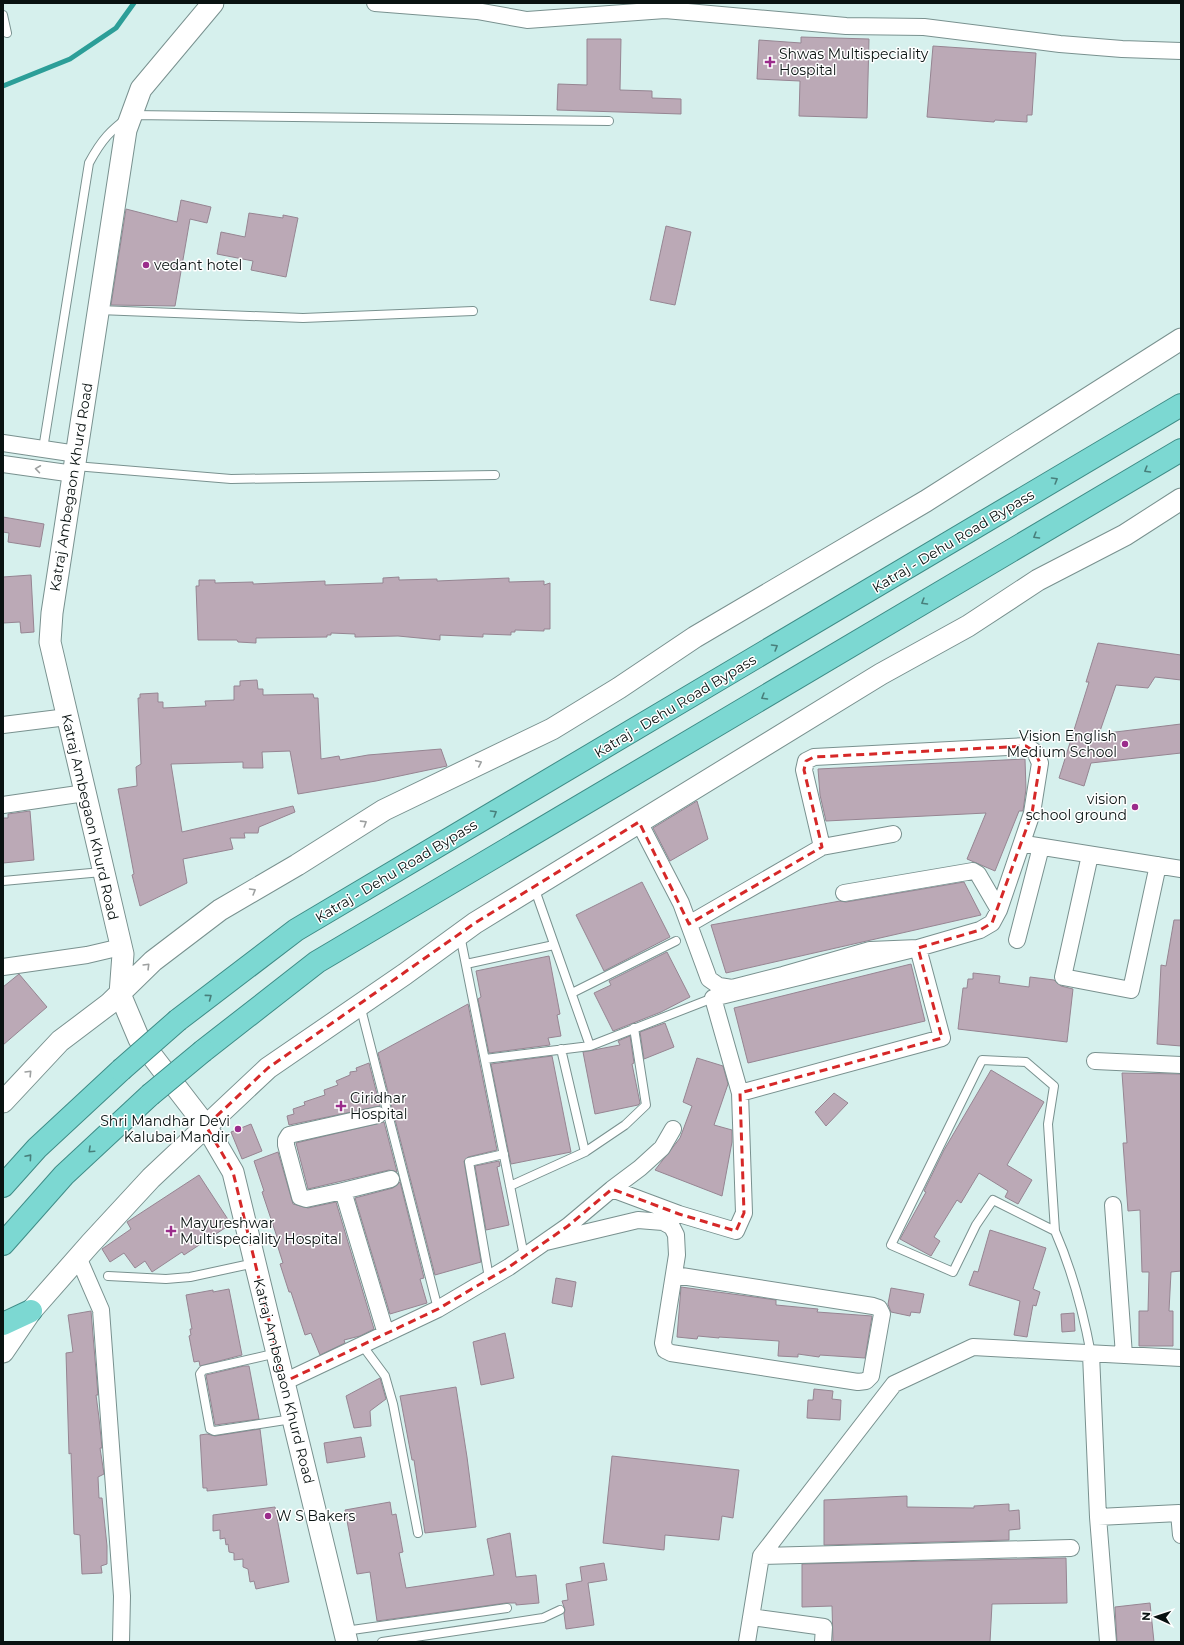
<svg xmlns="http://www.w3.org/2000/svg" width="1184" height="1645" font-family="Montserrat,sans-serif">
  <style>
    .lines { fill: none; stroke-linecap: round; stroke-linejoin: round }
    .stream { stroke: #2c9e98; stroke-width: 5 }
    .building { fill: #bba9b6; stroke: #968592 }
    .service-casing { stroke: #79918f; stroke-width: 10 }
    .minor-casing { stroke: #79918f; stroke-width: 18 }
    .tertiary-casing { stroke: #79918f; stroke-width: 23 }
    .trunk-casing { stroke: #3f8c87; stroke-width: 24 }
    .service { stroke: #fff; stroke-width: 8 }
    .minor { stroke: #fff; stroke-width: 16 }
    .tertiary { stroke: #fff; stroke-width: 21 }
    .trunk { stroke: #7cd8d2; stroke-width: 22 }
    .trunk-bridge-casing { stroke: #3f8c87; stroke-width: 24; stroke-linecap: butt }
    .trunk-bridge { stroke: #7cd8d2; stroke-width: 22 }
    .oneway { stroke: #9da0a0 }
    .oneway2 { stroke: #487f7b }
    .marked { fill: none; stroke: #d62828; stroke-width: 3; stroke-dasharray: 8 5; stroke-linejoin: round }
    .poi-dot { fill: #9b2c8b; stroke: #fff; stroke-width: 1.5 }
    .labels { text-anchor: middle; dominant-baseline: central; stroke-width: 3; stroke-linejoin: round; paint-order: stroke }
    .poi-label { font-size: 14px; fill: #091211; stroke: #fff; text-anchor: start }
    .street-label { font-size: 14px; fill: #091211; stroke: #fff }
  </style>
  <rect width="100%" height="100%" fill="#d6f0ed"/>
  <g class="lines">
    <path class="stream" d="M3 86 70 59 116 28 134 3"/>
  </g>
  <path class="building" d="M801 37 869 39 867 118 799 116 800 81 757 79 759 40 801 43Z
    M587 39H621L620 90 652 91V98L681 99V114L557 110 558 84 587 85Z
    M933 46 1036 53 1032 115H1027V122L995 120 994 122 927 117Z
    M181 200 211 207 207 223 190 219 175 306 111 305 126 209 177 222Z
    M249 213 283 218V215L298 218 286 277 251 270 253 261 217 254 221 232 245 237Z
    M666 226 691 232 675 305 650 300Z
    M3 517 44 524 40 547 8 542 9 533 3 532Z
    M31 575 34 632 21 633 20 622 3 623V577Z
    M399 577V580L437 579V581L509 578V582L544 581V585L550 583V629H544V631L515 630V632H511V635L483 634V637L440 635V640L398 636 355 637V634L331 633V635H327V637L256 638V643L238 642 237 640H198L196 586H199V580H215V583L253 582V584L325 581V585L383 583V578Z
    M1098 643 1181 655V680L1155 677 1148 688 1116 685 1099 734 1181 724V753L1091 763 1084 786 1059 778 1089 682H1086Z
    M257 680 258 689H263V695L313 694 314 698H318L321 759 339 756 340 760 368 755 441 749 447 766 376 781 298 794 290 751 262 752 263 768H243V762L171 764 182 832 293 806 295 812 259 827 258 833H244L245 838H230L233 849 183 859 187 883 140 906 132 875 134 874 118 789 137 786 136 767 141 764 138 698H140V694L158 693V702H163V708L206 706 205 701 234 700V686H240V681Z
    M1025 759 1026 789 1023 811H1019L995 871 967 859 986 813 826 821 820 795 818 769Z
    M697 801 708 839 670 861 653 828Z
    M30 811 34 860 3 863V818H8V814Z
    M642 882 670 937 604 971 576 915Z
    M964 882 981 915 726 973 711 925 840 901 846 902Z
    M1174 920H1181V1046L1157 1044 1161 965 1166 966Z
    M667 952 690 997 661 1012 613 1031 594 993 611 985 609 981Z
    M549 956 560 1014 557 1015 561 1036 548 1038 550 1045 489 1053 478 999 481 997 476 971Z
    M911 964 925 1021 748 1063 734 1008Z
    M973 973 1000 976 999 983 1029 987 1030 977 1054 980 1061 986 1073 989 1067 1042 958 1029 963 988H967L968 979H973Z
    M19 974 47 1007 3 1045V987Z
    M468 1004 497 1150 468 1157 464 1161 481 1262 435 1275 378 1053Z
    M665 1023 674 1047 644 1059 640 1032Z
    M630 1036 634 1063 632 1064 640 1103 638 1105 595 1114 583 1052 620 1045 618 1041Z
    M552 1056 571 1152 511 1164 491 1064Z
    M697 1058 723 1066 728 1084 714 1125 732 1130V1142L722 1196 655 1170 680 1138 692 1106 683 1102Z
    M369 1063 380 1106 289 1125 287 1116 294 1114 293 1109 305 1105 304 1102 325 1095 324 1090 338 1085 336 1081 350 1075V1072L357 1071 356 1068Z
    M991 1070 1044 1102 1007 1165 1032 1180 1018 1204 1005 1197 1008 1191 979 1173 961 1203 957 1200 934 1237 940 1241 931 1256 900 1239 926 1192 924 1191 944 1150Z
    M1122 1073 1181 1074V1271L1171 1272 1169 1311H1173V1346H1139V1311H1148L1149 1272H1142L1140 1210 1128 1211 1123 1143H1127Z
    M834 1093 848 1103 826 1126 815 1112Z
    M384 1122 397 1172 389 1170 308 1189 296 1143Z
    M251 1124 262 1151 242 1159 231 1132Z
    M278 1152 293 1204 308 1208 336 1202 374 1329 360 1336 344 1340 345 1343 320 1355 311 1333 305 1335 291 1292H289L280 1264 283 1263 276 1241 278 1240 262 1192 264 1191 254 1161Z
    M499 1161 500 1166 497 1167 509 1225 486 1230 475 1166Z
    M199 1175 231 1224 184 1255 182 1252 152 1272 145 1261 135 1268 124 1253 110 1262 102 1249 131 1229 127 1222Z
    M400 1182 424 1278 420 1279 427 1303 390 1314 355 1198 393 1188Z
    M990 1230 1046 1248 1033 1289 1040 1292 1036 1306 1033 1305 1027 1337 1014 1335 1020 1301 969 1285 974 1271 978 1272Z
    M556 1278 576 1282 572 1307 552 1303Z
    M681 1287 776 1300V1305L818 1309 817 1312 872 1316 865 1358 820 1355 819 1357 798 1354V1357L778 1356 779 1341 719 1337V1338L698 1336 697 1339 677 1337Z
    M891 1288 924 1294 920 1313 911 1312 910 1316 891 1312 888 1304Z
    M229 1289 242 1355 200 1366 199 1361 194 1362 189 1336 191 1335 190 1329H192L186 1295 213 1290V1292Z
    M91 1311 98 1395H96L99 1418 102 1448H100L104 1474 98 1477 99 1498H102L107 1546V1564L101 1566 102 1573 82 1574 80 1535 74 1534 71 1453 69 1454 66 1353 73 1352 68 1315Z
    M1074 1313 1075 1331 1062 1332 1061 1314Z
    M505 1333 514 1378 481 1385 473 1342Z
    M244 1366H249L259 1419 215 1425 206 1375Z
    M380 1378 386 1399 370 1411 371 1426 354 1428 346 1396Z
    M456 1387 467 1457 476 1527 425 1533 414 1460H412L400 1396Z
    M814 1389 833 1391 832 1399 841 1400 840 1420 807 1418 808 1400H813Z
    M260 1429 267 1485 207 1491V1488H203L200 1435 207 1434 215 1436Z
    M361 1437 365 1457 327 1463 324 1443Z
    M612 1456 739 1470 733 1518 722 1516 719 1540 665 1535 664 1550 603 1543Z
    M907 1496V1507L974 1508V1506L1009 1504V1511L1019 1510 1020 1529 1009 1530V1540L824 1545V1500Z
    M390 1502 392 1515 396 1514 403 1552 399 1553 406 1588 494 1575 487 1539 510 1533 516 1577 536 1575 539 1603 516 1605V1603H506L377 1621 370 1572 357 1574 345 1510Z
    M275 1507 289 1582 256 1589 254 1581 250 1582 248 1569 243 1567V1559L234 1560V1553L229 1552 228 1544 226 1545 225 1538 220 1539V1530L213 1531V1515Z
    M1066 1558 1067 1603 992 1604 990 1642H833L832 1606 802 1607V1564Z
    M604 1563 607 1580 588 1583 594 1625 566 1629 564 1614 565 1610 562 1601 568 1600 566 1584 582 1581 580 1567Z
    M1150 1603 1154 1642H1117L1115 1607Z"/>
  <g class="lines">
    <defs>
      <path id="service" d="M3 15 7 33
        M99 310 303 318 473 311
        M43 449 89 163C102 139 110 131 131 115L609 121
        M75 466 231 479 495 475
        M3 881 102 872
        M534 887 590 1046 713 998
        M460 935 524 1256
        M466 964 554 945
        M572 993 676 941
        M360 1005 438 1309
        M561 1049 585 1152
        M485 1059 590 1046
        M510 1186 585 1152 625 1125 646 1105 634 1028
        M1055 1231 1048 1124 1054 1086 1026 1062 982 1060 891 1245 953 1272 976 1225 993 1200 1055 1231C1072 1270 1083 1311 1091 1354
        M108 1276 166 1279 190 1277 255 1263
        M489 1278 469 1162 504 1154
        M362 1345 385 1376 393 1404 418 1533
        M277 1353 203 1370 200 1374 210 1429 214 1431 292 1419
        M345 1631 507 1608
        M382 1642 543 1618 560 1610"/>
      <path id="minor" d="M375 3 477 11 527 20 665 10 846 26 924 27 1060 44 1122 49 1181 51
        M3 443 77 454
        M3 464 74 474
        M3 725 67 717
        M3 805 85 793
        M639 822 681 903 709 979 719 986 732 988 783 975 870 950 918 948 980 930 992 923 999 910 1032 813 1040 763 1035 752 1026 746 814 757 806 761 804 770 822 847 893 834
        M1031 845 1181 869
        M1090 855 1063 977 1131 990 1158 865
        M844 893 973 871 978 874 999 910
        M689 924 822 847
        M1017 940 1041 847
        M918 948 942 1038 740 1093 713 998Z
        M3 967 87 955 121 947
        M1095 1061 1181 1065
        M612 1189 679 1214 736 1231 744 1213 740 1093
        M343 1191 306 1199 300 1197 286 1145V1140L289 1135 378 1115
        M1113 1205 1124 1355
        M546 1242 638 1220 663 1222 672 1227 676 1235 677 1255 663 1343 665 1350 671 1353 858 1382 866 1381 871 1376 882 1314 879 1308 873 1306 675 1275
        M78 1257 101 1310 122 1596 121 1642
        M386 1334 343 1191 391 1179
        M1091 1354 1098 1517 1108 1642
        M284 1382 438 1309 509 1267 568 1226 612 1189 640 1168 662 1148 673 1129
        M1098 1517 1179 1513 1181 1535
        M761 1556 1071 1548
        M751 1617 824 1627 823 1642
        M747 1642 761 1556 894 1384 973 1347 1181 1358"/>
      <path id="tertiary" d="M213 3 141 89 126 130 52 613 50 642 123 954 120 994 139 1039 206 1126 233 1172 347 1642
        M3 1102 60 1041 109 1004 153 961 220 910 297 865 384 810 552 729 619 688 695 637 926 501 1181 339
        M3 1352 31 1311 90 1244 151 1178 268 1068 405 974 475 923 881 674 968 626 1038 580 1125 535 1181 499"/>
      <path id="trunk" d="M178 1020 296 930 1181 405
        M203 1051 317 962 1181 450
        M3 1186 37 1148 121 1070
        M3 1244 64 1175 150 1095
        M3 1324 31 1311"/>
    </defs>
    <use href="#service" class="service-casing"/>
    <use href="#minor" class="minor-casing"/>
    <use href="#tertiary" class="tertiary-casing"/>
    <use href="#trunk" class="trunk-casing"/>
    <use href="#service" class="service"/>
    <use href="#minor" class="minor"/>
    <use href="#tertiary" class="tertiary"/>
    <use href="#trunk" class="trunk"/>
    <defs>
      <path id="trunk-bridge" d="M121 1070 178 1020
        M150 1095 203 1051"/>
    </defs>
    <use href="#trunk-bridge" class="trunk-bridge-casing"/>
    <use href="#trunk-bridge" class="trunk-bridge"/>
  </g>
  <defs><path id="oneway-chevron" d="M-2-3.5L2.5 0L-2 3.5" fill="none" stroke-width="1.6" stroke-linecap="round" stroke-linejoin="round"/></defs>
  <g class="oneway">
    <use href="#oneway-chevron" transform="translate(38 469) rotate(-172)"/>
    <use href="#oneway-chevron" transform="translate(479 763) rotate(-25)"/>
    <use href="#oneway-chevron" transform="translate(364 823) rotate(-32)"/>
    <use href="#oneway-chevron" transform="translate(253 891) rotate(-31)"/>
    <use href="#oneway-chevron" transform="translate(147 966) rotate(-45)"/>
    <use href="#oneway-chevron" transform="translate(29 1073) rotate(-46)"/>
  </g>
  <g class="oneway2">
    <use href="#oneway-chevron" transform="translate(1147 470) rotate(149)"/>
    <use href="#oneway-chevron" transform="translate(1055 480) rotate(-31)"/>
    <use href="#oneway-chevron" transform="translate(1036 536) rotate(149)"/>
    <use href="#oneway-chevron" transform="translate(924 602) rotate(149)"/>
    <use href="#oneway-chevron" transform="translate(775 647) rotate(-31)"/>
    <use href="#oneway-chevron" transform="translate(764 697) rotate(149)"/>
    <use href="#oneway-chevron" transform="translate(494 813) rotate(-31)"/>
    <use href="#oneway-chevron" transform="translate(209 997) rotate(-37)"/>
    <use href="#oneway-chevron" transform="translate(91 1150) rotate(137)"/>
    <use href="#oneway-chevron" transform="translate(29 1157) rotate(-49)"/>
  </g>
  <path class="marked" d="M1026 746 1035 752 1040 763 1032 813 992 923 980 930 918 948 942 1038 740 1093 744 1213 736 1231 679 1214 612 1189 568 1226 509 1267 438 1309 284 1382 233 1172 206 1126 268 1068 475 923 639 822 689 924 822 847 804 770 806 761 814 757Z"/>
  <g class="poi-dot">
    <path d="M768 56h4v4h4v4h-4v4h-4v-4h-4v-4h4z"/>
    <circle cx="146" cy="265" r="4"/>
    <circle cx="1125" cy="744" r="4"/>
    <circle cx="1135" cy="807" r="4"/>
    <path d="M339 1100h4v4h4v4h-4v4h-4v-4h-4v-4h4z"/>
    <circle cx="238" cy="1129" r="4"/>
    <path d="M169 1225h4v4h4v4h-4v4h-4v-4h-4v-4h4z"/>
    <circle cx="268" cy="1516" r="4"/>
  </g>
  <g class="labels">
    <g class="poi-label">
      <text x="779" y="54">Shwas Multispeciality<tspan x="779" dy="16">Hospital</tspan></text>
      <text x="154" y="265">vedant hotel</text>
      <text x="1117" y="736" text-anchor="end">Vision English<tspan x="1117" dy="16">Medium School</tspan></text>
      <text x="1127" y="799" text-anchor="end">vision<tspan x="1127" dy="16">school ground</tspan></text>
      <text x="350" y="1098">Giridhar<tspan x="350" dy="16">Hospital</tspan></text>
      <text x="230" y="1121" text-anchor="end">Shri Mandhar Devi<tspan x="230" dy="16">Kalubai Mandir</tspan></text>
      <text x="180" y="1223">Mayureshwar<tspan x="180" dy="16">Multispeciality Hospital</tspan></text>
      <text x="276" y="1516">W S Bakers</text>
    </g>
    <g class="street-label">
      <text transform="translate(71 487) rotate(-81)">Katraj Ambegaon Khurd Road</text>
      <text transform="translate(953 541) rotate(-31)">Katraj - Dehu Road Bypass</text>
      <text transform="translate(675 706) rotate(-31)">Katraj - Dehu Road Bypass</text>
      <text transform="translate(90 817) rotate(77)">Katraj Ambegaon Khurd Road</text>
      <text transform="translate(396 871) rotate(-31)">Katraj - Dehu Road Bypass</text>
      <text transform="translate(284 1381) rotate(76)">Katraj Ambegaon Khurd Road</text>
    </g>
  </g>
  <rect width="1184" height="1645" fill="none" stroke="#091211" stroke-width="8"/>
  <g transform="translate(1156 1617) rotate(273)" stroke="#ffffff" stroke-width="3" paint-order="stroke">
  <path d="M0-3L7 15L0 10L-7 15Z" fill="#091211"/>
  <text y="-6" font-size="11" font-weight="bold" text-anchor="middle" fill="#091211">N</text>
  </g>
</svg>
